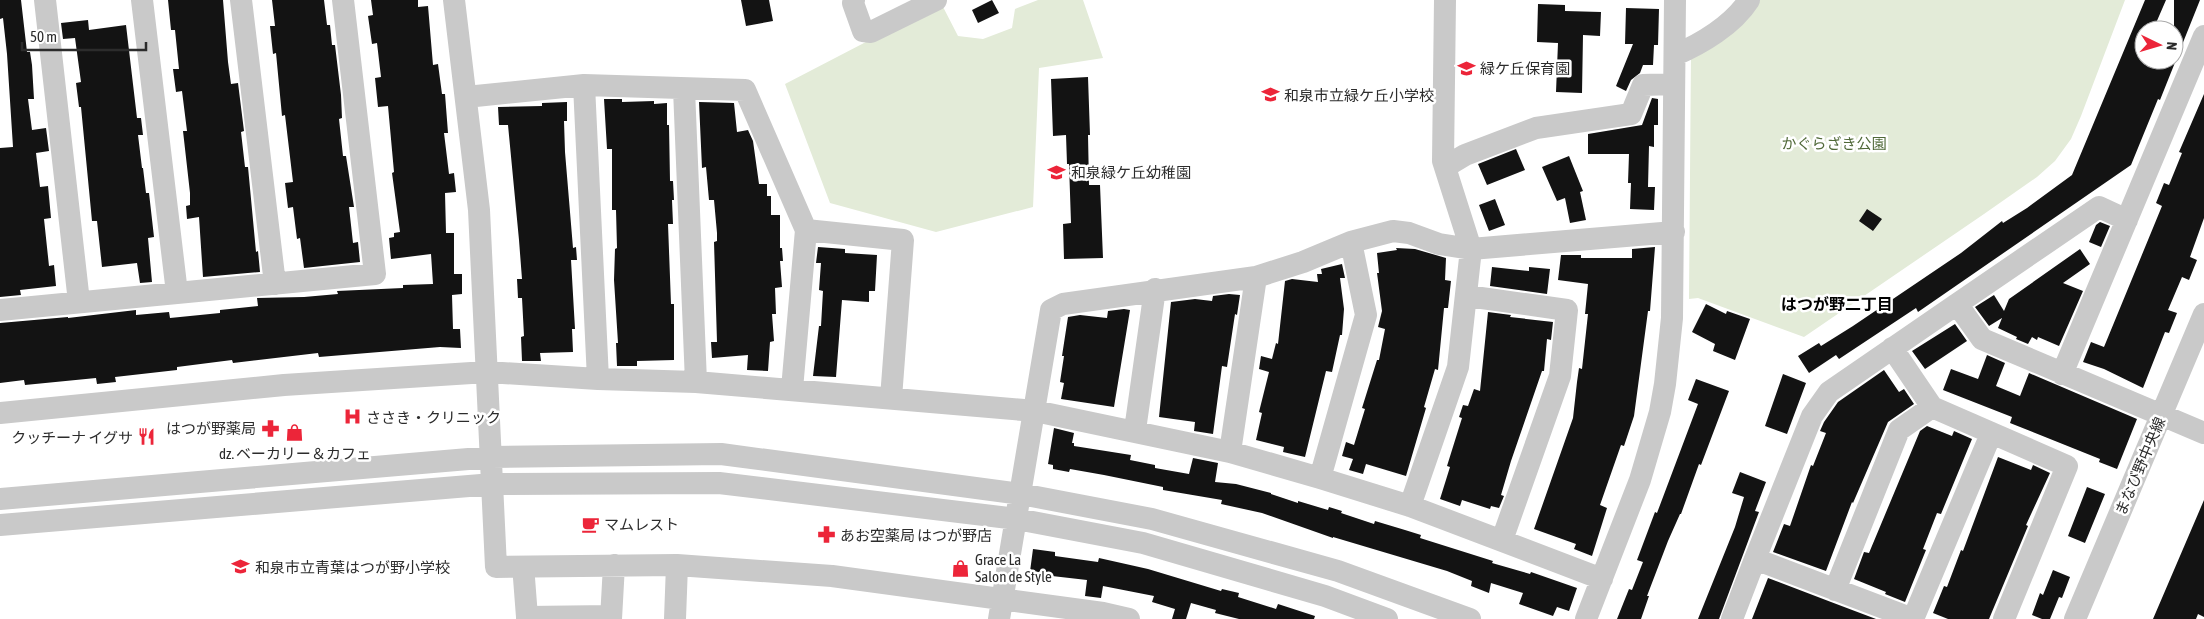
<svg xmlns="http://www.w3.org/2000/svg" width="2204" height="619" font-family="'Asap Condensed','Noto Sans JP',sans-serif">
  <style>
    .green { fill: #e3ebd8 }
    .building { fill: #131313 }
    .lines { fill: none; stroke-linecap: round; stroke-linejoin: round }
    .minor { stroke: #c9c9c9; stroke-width: 22 }
    .labels { text-anchor: middle; dominant-baseline: central; stroke-width: 5; stroke-linejoin: round; paint-order: stroke }
    .poi-label { font-size: 15px; fill: #2c2c2c; stroke: #fff; text-anchor: start }
    .park-label { font-size: 15px; fill: #506938; stroke: #fff }
    .street-label { font-size: 15px; fill: #2c2c2c; stroke: #fff }
    .neighbourhood-label { font-size: 16px; font-weight: bold; fill: #000; stroke: #fff }
  </style>
  <rect width="100%" height="100%" fill="#fff"/>
  <path class="green" d="M1038 0H1083L1103 58 1039 68 1033 207 936 232 830 203 785 84 941 3 958 36 983 39 1012 28 1015 9Z
    M1755 0H2125L2081 116 2071 139 2055 161 2037 177 1984 214 1804 337 1698 298 1689 299 1691 52Z"/>
  <path class="building" d="M0 0H21L27 52H30L32 65 34 99H28L32 130 46 128 49 151 36 153 40 187 48 186 51 218 44 219 49 266 54 265 56 286 20 290 21 295 0 297V148L13 147 7 54 3 18 0 19Z
    M168 0H223L228 62 231 84 238 83 244 131 241 132 245 167H248L256 252 258 251 260 272 203 277 199 217 187 219 186 206 190 205V193L183 131H187L182 91 176 92 173 69H179L175 30H171Z
    M272 0H324L327 25H330L332 45H335L341 95 342 118 339 119 343 156H346L354 207H349L353 243 358 242 360 262 304 268 300 238 297 239 293 207 288 208 285 183 293 182 285 115 282 116 276 53 273 54 270 26H275Z
    M371 0H418V7L428 6 433 65 438 64 442 94H445L448 133H444L449 174 454 173 456 192 445 193 446 233H454V274H462V294L452 295 453 329H460L461 348 440 347 319 357 318 353 233 363 232 360 177 367V370L115 377 116 382 97 384 96 378 25 385 24 380 0 383V323L68 317V318L136 310V315L169 312 170 318 220 313V310L258 306 257 298 304 297 338 294 337 291 403 288V285L433 284 431 254 391 259 389 238 394 237V233L400 232 392 173 394 172 388 106 378 107 375 78 381 77 377 43 372 44 368 16 373 15Z
    M741 0H769L773 21 746 26Z
    M992 0 999 13 978 23 972 10Z
    M2145 0H2166L2153 30H2144V60H2174V0H2200L2160 100 2158 99 2131 165 1918 312 1916 308 1839 359 1836 355 1809 373 1798 356 1819 343 1821 346 1853 326 1961 253 2002 221 2003 223 2027 208 2072 175Z
    M1538 4 1565 5V11L1601 12 1600 36 1583 35 1582 93 1556 92 1558 43 1537 42Z
    M1626 8 1659 9 1658 45H1654L1653 65H1643L1640 73 1631 80 1626 91 1616 86 1633 44H1625Z
    M88 20 89 30 126 25 137 118H141L143 135H138L142 168H143L146 193H149L154 237 148 238 152 282 140 283 137 263 102 267 97 221H92L81 107H79L76 83 81 82 75 38 63 39 61 23Z
    M1088 77 1090 135H1088L1089 185H1100L1103 258 1064 259 1063 224 1071 223 1069 164H1067L1066 135 1053 136 1051 79Z
    M2204 94V218L2190 257 2197 260 2189 280 2182 277 2168 310 2177 313 2169 333 2165 332 2143 388 2104 369 2083 362 2091 342 2104 347 2162 206 2156 203 2164 183 2169 185 2182 153 2179 152Z
    M1652 98 1658 99V125H1654V147L1649 146 1648 187H1655L1654 210 1630 209 1631 183H1628L1629 154H1588V134L1642 125Z
    M604 99H622V102L654 101V104L667 103V125H669L670 181H673L674 200H672L673 224H668L671 304H674V360L637 361V366H617L616 343H618L614 280 615 249 617 248 616 210H612V149H607Z
    M567 102V121H564L565 152 573 248 576 247 577 260H571L575 329H572L573 352 540 353 541 361H522L521 337 524 336 522 298H518L517 279H522L519 240 508 125H499L498 107 542 106V103Z
    M699 102 734 103 737 132 748 130 753 141 759 184H767V196H771V215H780V248H782L783 261H780L782 287 775 288 776 314H772L774 341 770 342 768 371 747 370 748 355 712 358 711 342H717L714 242 717 241V233L714 200H709L706 167 702 168Z
    M1516 149 1525 170 1487 185 1478 164Z
    M1569 156 1583 191 1580 192 1586 220 1570 223 1565 198 1557 201 1542 167Z
    M1495 199 1505 225 1489 231 1479 205Z
    M1867 209 1882 219 1873 231 1859 221Z
    M2100 222 2110 226 2101 247 2089 242 2096 225Z
    M818 247 845 249V253L877 255 875 291H869V302L842 300 836 377 813 376 819 326H821L823 291 819 290 821 263H816Z
    M1655 247 1650 311H1648L1634 416 1624 446 1621 445 1600 505 1607 508 1592 556 1574 549 1576 544 1534 529 1573 418 1577 382 1579 368 1582 369 1588 314H1585L1588 284 1558 280 1561 255H1581V258H1632V249Z
    M1396 248 1415 249 1446 258 1445 280 1451 281 1448 308H1444L1438 370 1435 369 1424 407 1426 408 1406 476 1366 464 1363 474 1349 470 1353 459 1342 456 1346 442 1354 445 1365 409 1362 408 1377 360H1379L1385 329 1378 327 1382 311 1377 273H1379L1377 253 1397 250Z
    M2080 249 2090 264 2063 283 2083 291 2059 346 2038 337 2037 340 2032 337 2028 344 2016 339 2017 337 1998 328 2002 318 1989 326 1975 307 1994 295 2004 311 2009 299Z
    M1342 264 1345 278H1340L1344 309 1342 335H1340L1332 372 1326 371 1305 457 1283 452 1284 447 1256 440 1262 413 1259 412 1269 372 1259 369 1261 356 1272 359 1276 343 1278 344 1285 281 1292 279 1318 282 1317 274H1322L1321 269Z
    M1492 267 1529 271V267L1550 269 1547 294 1490 286Z
    M1229 294 1240 295 1237 315 1235 314 1227 367 1222 366 1213 434 1194 431 1195 422 1159 417 1171 302 1195 299 1212 301 1213 296Z
    M1706 304 1726 314 1727 311 1750 319 1735 360 1713 351 1715 344 1692 332Z
    M1124 309 1130 310 1114 407 1061 399 1064 383 1060 382 1064 356H1062L1068 317 1080 315 1107 318 1108 311Z
    M1488 312 1511 315 1510 317 1553 322 1551 340 1547 339 1544 371H1542L1511 461 1501 495 1504 496 1499 508 1491 506 1490 509 1462 500 1460 506 1440 499 1450 467 1447 466 1462 418 1459 417 1463 405 1468 406 1474 389 1480 391Z
    M1955 324 1967 341 1925 369 1912 351Z
    M1987 355 2005 363 1996 386 2020 396 2029 373 2137 419 2117 469 2099 462 2100 459 2010 423 2012 417 1943 390 1951 369 1978 379Z
    M1884 370 1899 392 1904 389 1914 404 1888 422 1853 503 1852 502 1826 571 1773 552 1784 524 1790 526 1811 465 1813 466 1826 433 1820 431 1824 422 1838 402Z
    M1783 374 1806 383 1787 434 1765 426Z
    M1696 379 1729 391 1701 465 1699 464 1681 514H1680L1668 541 1647 596H1649L1641 619H1617L1629 589 1632 590 1643 562 1637 560 1655 512 1657 513 1698 404 1688 400Z
    M1927 426 1952 436 1954 431 1972 439 1941 514 1937 513 1923 549 1926 550 1905 602 1885 594 1886 592 1854 579 1864 552 1869 553 1920 431Z
    M1054 428 1074 433 1072 443H1074V446L1131 455 1130 460 1155 465V468L1189 474 1193 458 1218 463 1215 482 1236 484 1271 493V494L1298 503V501L1328 510 1329 507 1342 511 1341 513 1374 524 1375 521 1405 530 1421 535 1420 538 1493 561 1492 563 1530 574 1531 572 1577 588 1569 611 1557 607 1553 616 1519 604 1523 593 1491 583 1489 593 1471 586 1472 581 1447 571 1333 537V538L1262 513 1221 504 1222 500 1163 490V487L1104 475 1070 469 1069 472 1053 469V465L1048 464Z
    M1998 457 2031 470 2033 465 2050 473 2026 525 2028 526 1989 619H1948L1933 613 1944 586 1947 587 1961 550 1963 551Z
    M1740 472 1766 482 1755 511 1759 512 1719 619H1698L1735 527 1744 497 1732 493Z
    M2087 487 2105 494 2085 543 2068 536Z
    M2204 500V617L2198 614 2196 619H2153Z
    M1033 549 1055 552V556L1098 562 1099 558 1148 569 1221 591 1222 589 1239 593 1238 597 1276 609 1278 604 1315 616 1314 619H1239L1215 613 1216 610 1191 603 1186 619H1172L1175 609 1152 602 1154 596 1103 586 1101 598 1085 596 1087 580 1052 576 1051 582 1029 579Z
    M2053 570 2070 577 2062 598 2059 597 2050 619H2042L2032 615 2040 593 2043 595Z
    M1768 578 1831 602 1876 619H1752Z"/>
  <g class="lines">
    <path class="minor" d="M45 0 79 302
      M142 0 177 293
      M241 0 275 284
      M454 0 479 210 496 567 677 565 832 576 1103 613 1129 619
      M854 0 853 3 863 31 871 32 936 0
      M1675 55C1701 44 1733 25 1749 0
      M584 85 598 379
      M684 89 696 382
      M466 97 584 85 745 90 806 230 903 240 891 398
      M1445 167 1465 155 1536 128 1631 114 1643 85 1674 84
      M2127 220 2099 207 1957 304 1982 339 2204 433
      M1467 296 1567 310 1560 376 1502 540
      M0 310 375 274 343 0
      M1892 348 1932 407 2067 466 2004 619
      M2062 374 2204 36
      M792 389 806 230
      M0 413 284 385 487 372 598 379 696 382 1035 411 1230 452 1320 478 1410 506 1602 579
      M1135 430 1155 289
      M1230 452 1256 277
      M1320 478 1366 315 1351 242
      M0 499 492 457 721 454 1021 494 1152 519 1338 571 1470 619
      M1410 506 1458 367 1471 249 1443 161 1445 0
      M0 525 493 484 719 483 1017 519 1143 543 1325 596 1387 619
      M524 578 527 617
      M1835 590 1899 430 1932 407
      M527 619V617L611 616
      M611 619 614 565
      M675 619 677 565
      M999 619 1051 310 1063 304 1256 277 1303 262 1351 242 1393 231 1409 233 1439 244 1471 249 1674 232
      M1586 619 1640 480 1660 412 1665 384 1672 318 1675 0
      M1732 619 1755 559
      M1913 619 1755 559 1812 416 1829 392 1957 304
      M1913 619 1991 434
      M2075 619 2204 314"/>
  </g>
  <defs>
    <symbol id="school-bare" viewBox="-9 -9 18 18"><path d="M0-5L7-2L0 1L-7-2ZM-4 1L0 2.5L4 1V4Q0 6-4 4Z" fill="#ec2539" stroke="#fff" stroke-width="2.5" paint-order="stroke"/></symbol>
    <symbol id="hospital-bare" viewBox="-9 -9 18 18"><path d="M-5-5h3v3.5h4V-5h3V5h-3V1.5h-4V5h-3Z" fill="#ec2539" stroke="#fff" stroke-width="2.5" paint-order="stroke"/></symbol>
    <symbol id="pharmacy-bare" viewBox="-9 -9 18 18"><path d="M-2-6h4v4h4v4h-4v4h-4v-4h-4v-4h4Z" fill="#ec2539" stroke="#fff" stroke-width="2.5" paint-order="stroke"/></symbol>
    <symbol id="shop-bare" viewBox="-9 -9 18 18"><path d="M-5-2.5h2.3a2.7 3.5 0 0 1 5.4 0H5L5.5 6h-11ZM-1.5-2.5h3a1.5 2.3 0 0 0-3 0Z" fill="#ec2539" stroke="#fff" stroke-width="2.5" paint-order="stroke"/></symbol>
    <symbol id="restaurant-bare" viewBox="-9 -9 18 18"><path d="M-5-6h1v4h1v-4h1v4h1v-4h1v5L-1.5 .5V6h-2V.5L-5-1ZM5-6V6H3V1.5H1.5Q1.5-4 5-6Z" fill="#ec2539" stroke="#fff" stroke-width="2.5" paint-order="stroke"/></symbol>
    <symbol id="cafe-bare" viewBox="-9 -9 18 18"><path d="M-5.5-4.5H6V0H3Q3 3.5 0 3.5H-2.5Q-5.5 3.5-5.5 0ZM3-3.2v2h1.7v-2ZM-6 4.5H4V6H-6Z" fill="#ec2539" stroke="#fff" stroke-width="2.5" paint-order="stroke"/></symbol>
  </defs>
  <g fill-rule="evenodd">
    <use href="#school-bare" x="1454" y="56" width="25" height="25"/>
    <use href="#school-bare" x="1258" y="82" width="25" height="25"/>
    <use href="#school-bare" x="1044" y="160" width="25" height="25"/>
    <use href="#hospital-bare" x="340" y="404" width="25" height="25"/>
    <use href="#pharmacy-bare" x="258" y="416" width="25" height="25"/>
    <use href="#shop-bare" x="282" y="420" width="25" height="25"/>
    <use href="#restaurant-bare" x="134" y="424" width="25" height="25"/>
    <use href="#cafe-bare" x="578" y="512" width="25" height="25"/>
    <use href="#pharmacy-bare" x="814" y="522" width="25" height="25"/>
    <use href="#school-bare" x="228" y="554" width="25" height="25"/>
    <use href="#shop-bare" x="948" y="556" width="25" height="25"/>
  </g>
  <g class="labels">
    <g class="poi-label">
      <text x="1480" y="68">緑ケ丘保育園</text>
      <text x="1284" y="95">和泉市立緑ケ丘小学校</text>
      <text x="1071" y="172">和泉緑ケ丘幼稚園</text>
      <text x="366" y="417">ささき・クリニック</text>
      <text x="256" y="428" text-anchor="end">はつが野薬局</text>
      <text x="133" y="437" text-anchor="end">クッチーナ イグサ</text>
      <text x="295" y="453" text-anchor="middle">dz. ベーカリー＆カフェ</text>
      <text x="604" y="524">マムレスト</text>
      <text x="840" y="535">あお空薬局 はつが野店</text>
      <text x="975" y="559">Grace La<tspan x="975" dy="17">Salon de Style</tspan></text>
      <text x="255" y="567">和泉市立青葉はつが野小学校</text>
    </g>
    <g class="park-label">
      <text x="1834" y="143">かぐらざき公園</text>
    </g>
    <g class="street-label">
      <text transform="translate(2140 466) rotate(-67)">まなび野中央線</text>
    </g>
    <g class="neighbourhood-label">
      <text x="1837" y="304">はつが野二丁目</text>
    </g>
  </g>
  <g transform="translate(2159 45) rotate(95)"><circle r="24" fill="#ffffff" stroke="#ababab"/>
  <path d="M0-4L9 19L0 12L-9 19Z" fill="#ec2539"/>
  <text y="-8" font-size="14" font-weight="bold" text-anchor="middle" fill="#2c2c2c">N</text>
  </g>
  <path d="M22 42v8h124v-8" fill="none" stroke="#2c2c2c" stroke-width="2.5"/>
  <text x="30" y="42" font-size="15" fill="#2c2c2c" stroke="#ffffff" stroke-width="4" paint-order="stroke">50 m</text>
</svg>
